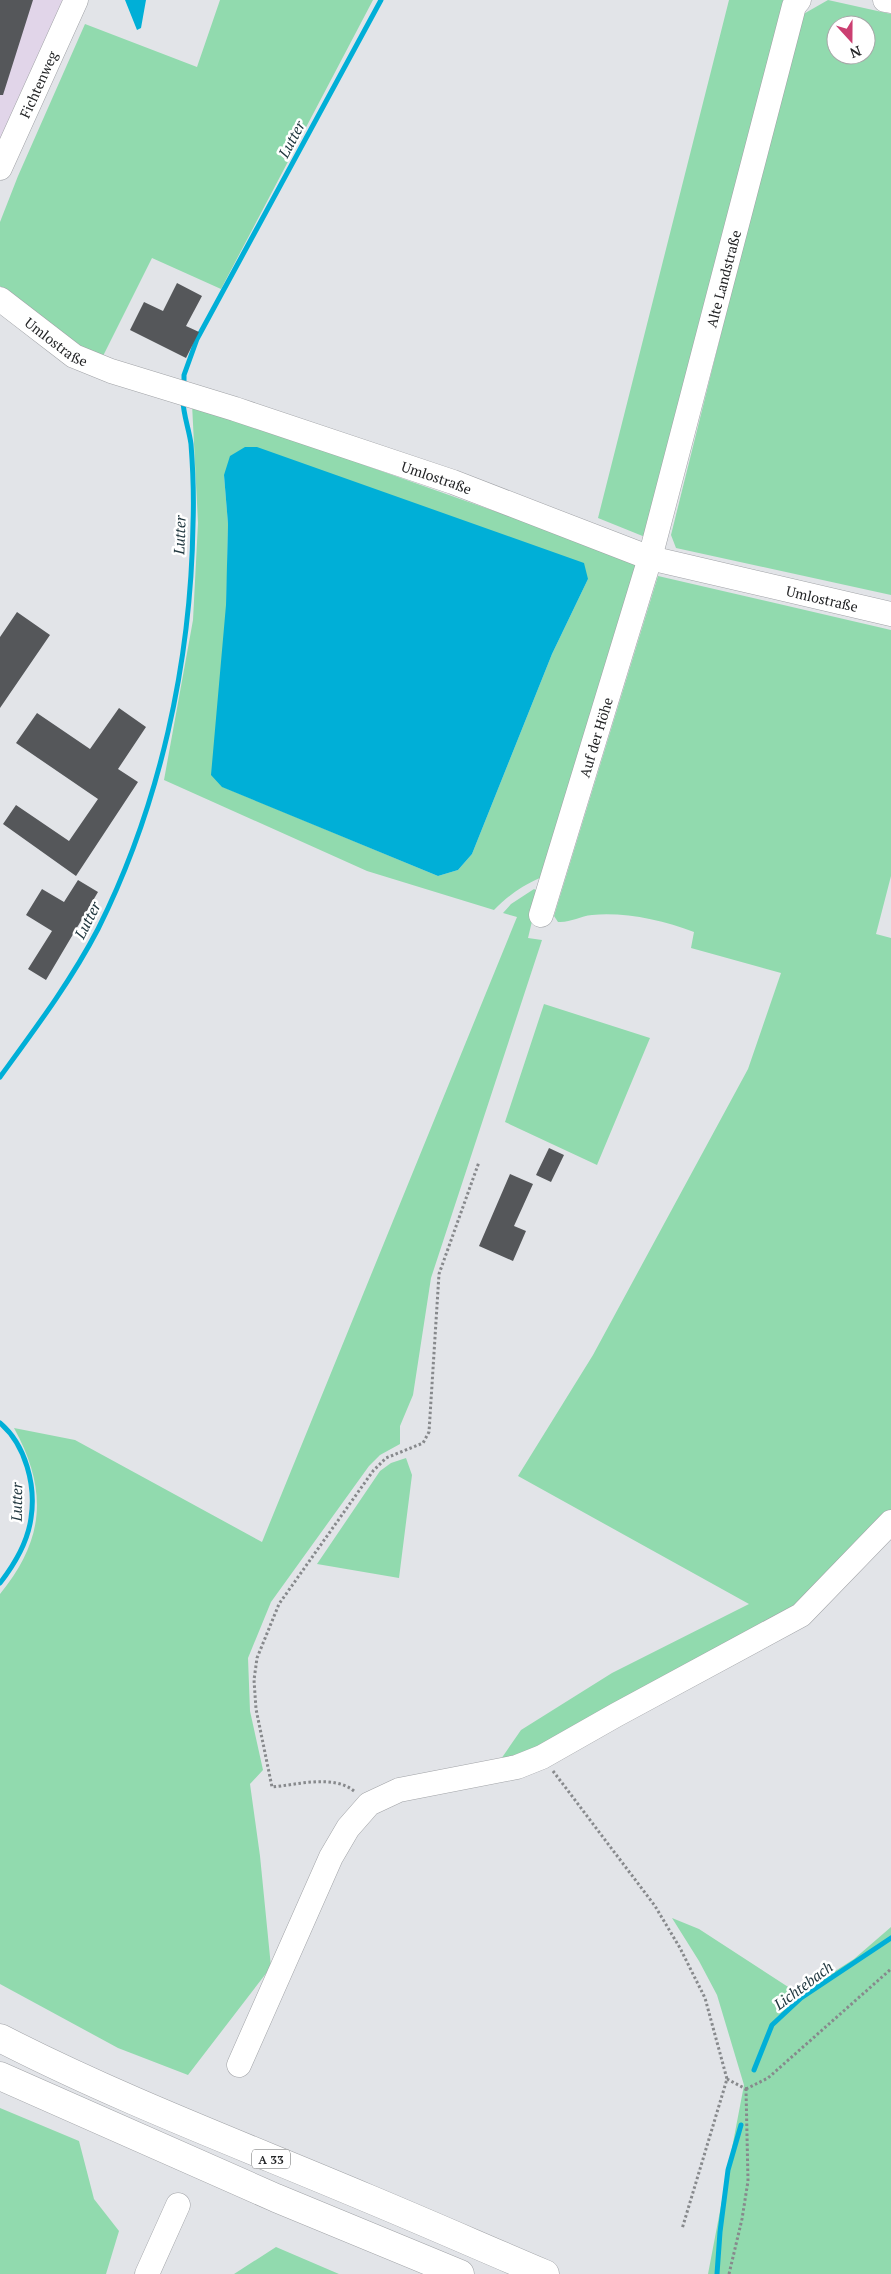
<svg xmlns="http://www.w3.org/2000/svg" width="891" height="2274" font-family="'PT Serif',serif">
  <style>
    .industrial { fill: #e1d5e9 }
    .green { fill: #91daae; fill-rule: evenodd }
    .water { fill: #00afd7 }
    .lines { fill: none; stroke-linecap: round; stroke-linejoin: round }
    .stream { stroke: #00afd7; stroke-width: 5 }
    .building { fill: #55575a }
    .minor-casing { stroke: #a1a3a7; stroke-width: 25 }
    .highway-casing { stroke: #a1a3a7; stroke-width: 29 }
    .path { stroke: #87898c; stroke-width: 3; stroke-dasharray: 2.5 2.5; stroke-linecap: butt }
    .minor { stroke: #fff; stroke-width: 24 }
    .highway { stroke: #fff; stroke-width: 28 }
    .labels { text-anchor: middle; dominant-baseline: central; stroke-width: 5; stroke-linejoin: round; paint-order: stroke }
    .shield { fill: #fff; stroke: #656667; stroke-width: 1 }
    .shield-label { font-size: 12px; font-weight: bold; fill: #232426 }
    .street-label { font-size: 14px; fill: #232426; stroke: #fff }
    .water-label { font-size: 15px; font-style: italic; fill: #21373f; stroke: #fff }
  </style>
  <rect width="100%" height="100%" fill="#e2e4e8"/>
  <path class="industrial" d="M0 0H74L0 157Z"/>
  <path class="green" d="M220 0H373L221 289 152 258 102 358 73 344 0 286V222L18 176 85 24 197 67Z
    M729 0H784L650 539 598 518Z
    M828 0 891 14V595L676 548 671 535 800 16ZM836 25H866V55H836Z
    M192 404 641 563 540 878C521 886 508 896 494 910L367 871 164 780 193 620 198 523ZM224 475 588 579 552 654 472 854 458 870 438 876 223 787 228 524Z
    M658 576 891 630V876L876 934 891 938V1510L799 1606 553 1744 501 1759 521 1730 612 1673 749 1604 518 1476 593 1355 748 1069 781 973 691 948 694 932C662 920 625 912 592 915 580 916 570 923 558 922L554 916Z
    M534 889 539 892 528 938 542 940 431 1278 413 1395 400 1426V1444L380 1455 369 1466 271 1602 248 1658 250 1711 263 1770 250 1784 260 1856 271 1967 188 2075 118 2048 0 1984V1594C45 1539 48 1490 14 1428L75 1440 262 1542 517 917 503 913 511 904Z
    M544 1004 650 1038 597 1165 505 1122Z
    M406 1458 412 1475 399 1578 317 1564 380 1471 391 1463Z
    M672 1918 699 1929 799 1994 854 1959 891 1927V2274H708L744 2085 717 1995 699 1961Z
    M0 2108 79 2141 94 2199 119 2231 106 2274H0Z
    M276 2247 339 2274H234Z"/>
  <path class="water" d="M125 0H146L141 28 137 30Z
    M245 447H257L584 563 588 579 552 654 472 854 458 870 438 876 222 787 211 775 226 605 228 524 224 475 230 456Z"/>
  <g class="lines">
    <path class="stream" d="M184 386V375L197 339 381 0
      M0 1077C35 1029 71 981 98 929 160 805 191 662 193 524 194 497 193 470 191 444 189 429 183 414 183 400
      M0 1423C26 1445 36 1486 31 1518 28 1541 14 1565 0 1583
      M754 2070 772 2025 801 1998 891 1938
      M717 2274 720 2232 728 2170 741 2125"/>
  </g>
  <path class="building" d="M0 0H33L3 95H0Z
    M177 283 202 296 186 326 199 332 186 358 130 330 144 302 163 311Z
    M17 612 50 635 0 708V637Z
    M119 708 146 727 118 769 138 782 76 876 3 824 16 805 69 841 98 799 16 743 37 713 90 749Z
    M78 880 98 892 46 980 28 969 52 931 26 915 42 889 64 902Z
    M549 1148 564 1155 551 1182 536 1175Z
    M510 1174 533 1184 514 1226 526 1231 513 1261 479 1246Z"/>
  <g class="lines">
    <defs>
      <g id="minor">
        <path d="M885 0 891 1"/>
        <path id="s1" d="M0 168 76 0"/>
        <path id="s2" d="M0 299 74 356 111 371 235 409 453 482 650 558 891 614"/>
        <path id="s3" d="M541 915 650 558 794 6 799 0"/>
        <path d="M239 2065 331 1857 348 1828 369 1804 399 1790 517 1767 542 1757 616 1715 801 1615 891 1522"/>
        <path d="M147 2274 178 2205"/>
      </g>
      <path id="highway" d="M0 2038C119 2099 244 2146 367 2198 427 2223 486 2249 545 2274
        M0 2076 276 2198 460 2274"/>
    </defs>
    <use href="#minor" class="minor-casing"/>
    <use href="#highway" class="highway-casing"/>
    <path class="path" d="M553 1771 655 1906 680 1948 705 1998 727 2079 682 2229
      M354 1791C333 1774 296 1785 272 1787L256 1709 254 1680 257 1658 279 1604 373 1471 386 1458 423 1443 429 1432 439 1274 479 1162
      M727 2079 746 2089
      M746 2089 768 2078 891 1969
      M729 2274 742 2219 748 2181 746 2089"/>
    <use href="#minor" class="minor"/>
    <use href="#highway" class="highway"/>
  </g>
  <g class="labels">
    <rect class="shield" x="252" y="2149.5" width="38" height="19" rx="4"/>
    <g class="shield-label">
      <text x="271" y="2159">A 33</text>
    </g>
    <g class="street-label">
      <text stroke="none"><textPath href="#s1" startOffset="92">Fichtenweg</textPath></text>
      <text stroke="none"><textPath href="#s3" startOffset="662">Alte Landstraße</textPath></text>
      <text stroke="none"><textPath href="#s2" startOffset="71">Umlostraße</textPath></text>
      <text stroke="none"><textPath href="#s2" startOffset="476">Umlostraße</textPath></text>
      <text stroke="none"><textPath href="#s2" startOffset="881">Umlostraße</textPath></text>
      <text stroke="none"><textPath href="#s3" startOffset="186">Auf der Höhe</textPath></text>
    </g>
    <g class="water-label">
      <text transform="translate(291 139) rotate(-62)">Lutter</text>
      <text transform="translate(179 535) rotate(-88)">Lutter</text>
      <text transform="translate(87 920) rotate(-63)">Lutter</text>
      <text transform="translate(16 1502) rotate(-89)">Lutter</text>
      <text transform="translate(803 1985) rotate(-37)">Lichtebach</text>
    </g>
  </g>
  <g transform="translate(851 40) rotate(159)"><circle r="24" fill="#ffffff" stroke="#a7a7a8"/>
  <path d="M0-4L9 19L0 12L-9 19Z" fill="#cb3f71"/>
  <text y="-8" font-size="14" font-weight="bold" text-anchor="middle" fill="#232426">N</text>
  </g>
</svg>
